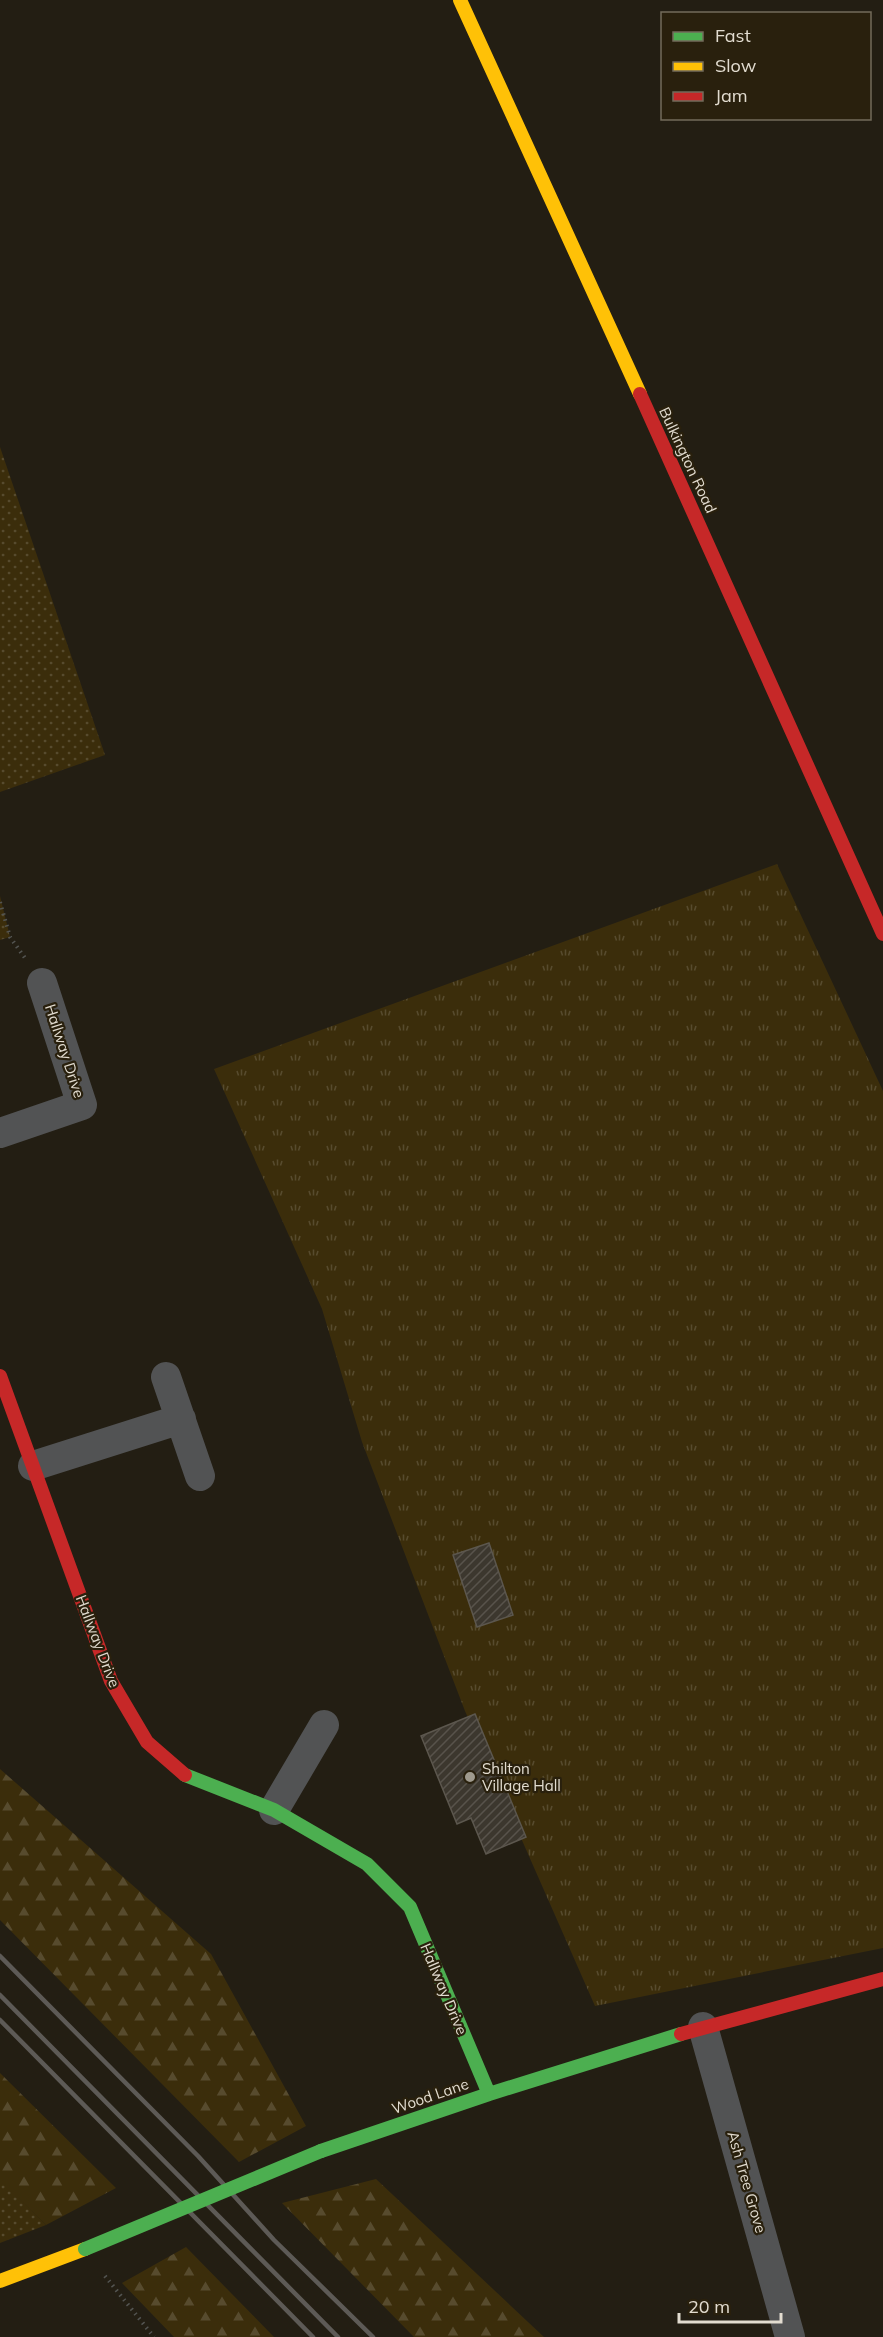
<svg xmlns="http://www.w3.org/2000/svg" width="883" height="2337" font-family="Mulish,sans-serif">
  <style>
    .grass { fill: url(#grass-dots) }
    .forest { fill: url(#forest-firs) }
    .park { fill: url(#park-tufts) }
    .building { fill: url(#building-hatch); stroke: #5c574e; stroke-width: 1.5 }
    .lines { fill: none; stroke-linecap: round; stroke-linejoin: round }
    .path { stroke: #535451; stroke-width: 4; stroke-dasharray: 1.5 4.5; stroke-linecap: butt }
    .street { stroke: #525354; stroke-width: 30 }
    .fast { stroke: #4caf50; stroke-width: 14 }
    .slow { stroke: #ffc107; stroke-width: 14 }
    .jam { stroke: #c62828; stroke-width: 14 }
    .rail { stroke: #5d5a56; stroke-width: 4.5 }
    .fast-bridge { stroke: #4caf50; stroke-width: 14 }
    .poi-dot { fill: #9f9a8e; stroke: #29200d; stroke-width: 2 }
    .labels { text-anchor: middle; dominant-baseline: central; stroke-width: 4.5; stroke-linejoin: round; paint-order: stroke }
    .street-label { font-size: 15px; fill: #e2dcd0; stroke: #29200d }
    .poi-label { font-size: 15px; fill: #e2dcd0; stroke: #29200d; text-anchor: start }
  </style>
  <defs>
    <pattern id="grass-dots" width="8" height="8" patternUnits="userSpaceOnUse" patternTransform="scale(1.5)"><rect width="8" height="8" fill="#3b2d0b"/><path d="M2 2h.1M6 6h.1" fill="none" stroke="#574b2e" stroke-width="1.8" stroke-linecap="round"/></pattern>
    <pattern id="forest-firs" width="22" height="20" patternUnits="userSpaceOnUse" patternTransform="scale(1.5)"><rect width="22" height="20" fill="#3b2d0b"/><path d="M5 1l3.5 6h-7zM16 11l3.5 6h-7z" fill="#574b2e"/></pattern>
    <pattern id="park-tufts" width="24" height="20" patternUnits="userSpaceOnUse" patternTransform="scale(1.5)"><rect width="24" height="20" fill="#3b2d0b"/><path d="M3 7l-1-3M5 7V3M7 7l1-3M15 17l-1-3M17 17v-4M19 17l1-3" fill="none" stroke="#574b2e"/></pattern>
    <pattern id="building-hatch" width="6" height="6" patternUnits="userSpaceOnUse" patternTransform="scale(1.5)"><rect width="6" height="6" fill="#3c372e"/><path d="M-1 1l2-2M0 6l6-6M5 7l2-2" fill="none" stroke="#58534b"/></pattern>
  </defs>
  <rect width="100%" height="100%" fill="#231e13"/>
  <path class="grass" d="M0 447 105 755 0 792Z
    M0 896 10 937 0 940Z
    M0 2178 46 2225 0 2243Z"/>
  <path class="forest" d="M0 1769 211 1954 306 2126 239 2162 0 1920Z
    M0 2073 116 2188 46 2225 0 2179Z
    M376 2179 544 2337H414L282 2203Z
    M186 2247 274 2337H174L122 2283Z"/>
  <path class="park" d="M777 864 883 1091V1948L595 2006 465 1711 362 1442 322 1309 214 1069Z"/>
  <path class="building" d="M489 1543 513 1615 477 1627 453 1555Z
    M475 1714 526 1837 486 1854 471 1818 457 1824 421 1736Z"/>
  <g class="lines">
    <path class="path" d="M0 902 10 937 25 958
      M105 2276 154 2337"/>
    <path class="street" d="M0 1133 82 1105 42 983
      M166 1377 200 1476
      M33 1466 181 1419
      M274 1810 324 1725
      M703 2027 790 2337"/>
    <path class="fast" d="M185 1775 274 1810 367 1864 410 1907 489 2094
      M321 2151 489 2094 681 2034"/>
    <path class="slow" d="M460 0 640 394
      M0 2281 85 2249"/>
    <path class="jam" d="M640 394 883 934
      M0 1376 111 1681 147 1742 185 1775
      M681 2034 883 1979"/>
    <path class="rail" d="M0 1956 198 2156 274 2240 373 2337
      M0 1995 338 2337
      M0 2020 313 2337"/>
    <path class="fast-bridge" d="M85 2249 321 2151"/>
  </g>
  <circle class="poi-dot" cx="470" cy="1777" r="6"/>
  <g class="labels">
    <g class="street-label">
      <text transform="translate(688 460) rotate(65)">Bulkington Road</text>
      <text transform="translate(65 1051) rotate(72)">Hallway Drive</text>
      <text transform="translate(98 1641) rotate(69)">Hallway Drive</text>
      <text transform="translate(444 1989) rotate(67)">Hallway Drive</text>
      <text transform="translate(430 2096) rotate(-19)">Wood Lane</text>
      <text transform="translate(747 2182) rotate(74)">Ash Tree Grove</text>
    </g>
    <g class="poi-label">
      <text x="482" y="1768">Shilton<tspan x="482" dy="17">Village Hall</tspan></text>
    </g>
  </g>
  <rect x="661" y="12" width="210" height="108" fill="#29200d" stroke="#736b5b" stroke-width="1.5"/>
  <rect x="673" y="32" width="30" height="9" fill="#4caf50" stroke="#736b5b" stroke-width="1.5"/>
  <text x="715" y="42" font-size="18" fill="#e2dcd0">Fast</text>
  <rect x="673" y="62" width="30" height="9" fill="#ffc107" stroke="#736b5b" stroke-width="1.5"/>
  <text x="715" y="72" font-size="18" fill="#e2dcd0">Slow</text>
  <rect x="673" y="92" width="30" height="9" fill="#c62828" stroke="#736b5b" stroke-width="1.5"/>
  <text x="715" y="102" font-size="18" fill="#e2dcd0">Jam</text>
  <path d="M679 2313v9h102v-9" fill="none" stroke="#e2dcd0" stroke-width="3"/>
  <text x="688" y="2313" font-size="18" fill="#e2dcd0" stroke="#29200d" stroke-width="4.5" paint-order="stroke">20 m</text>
</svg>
